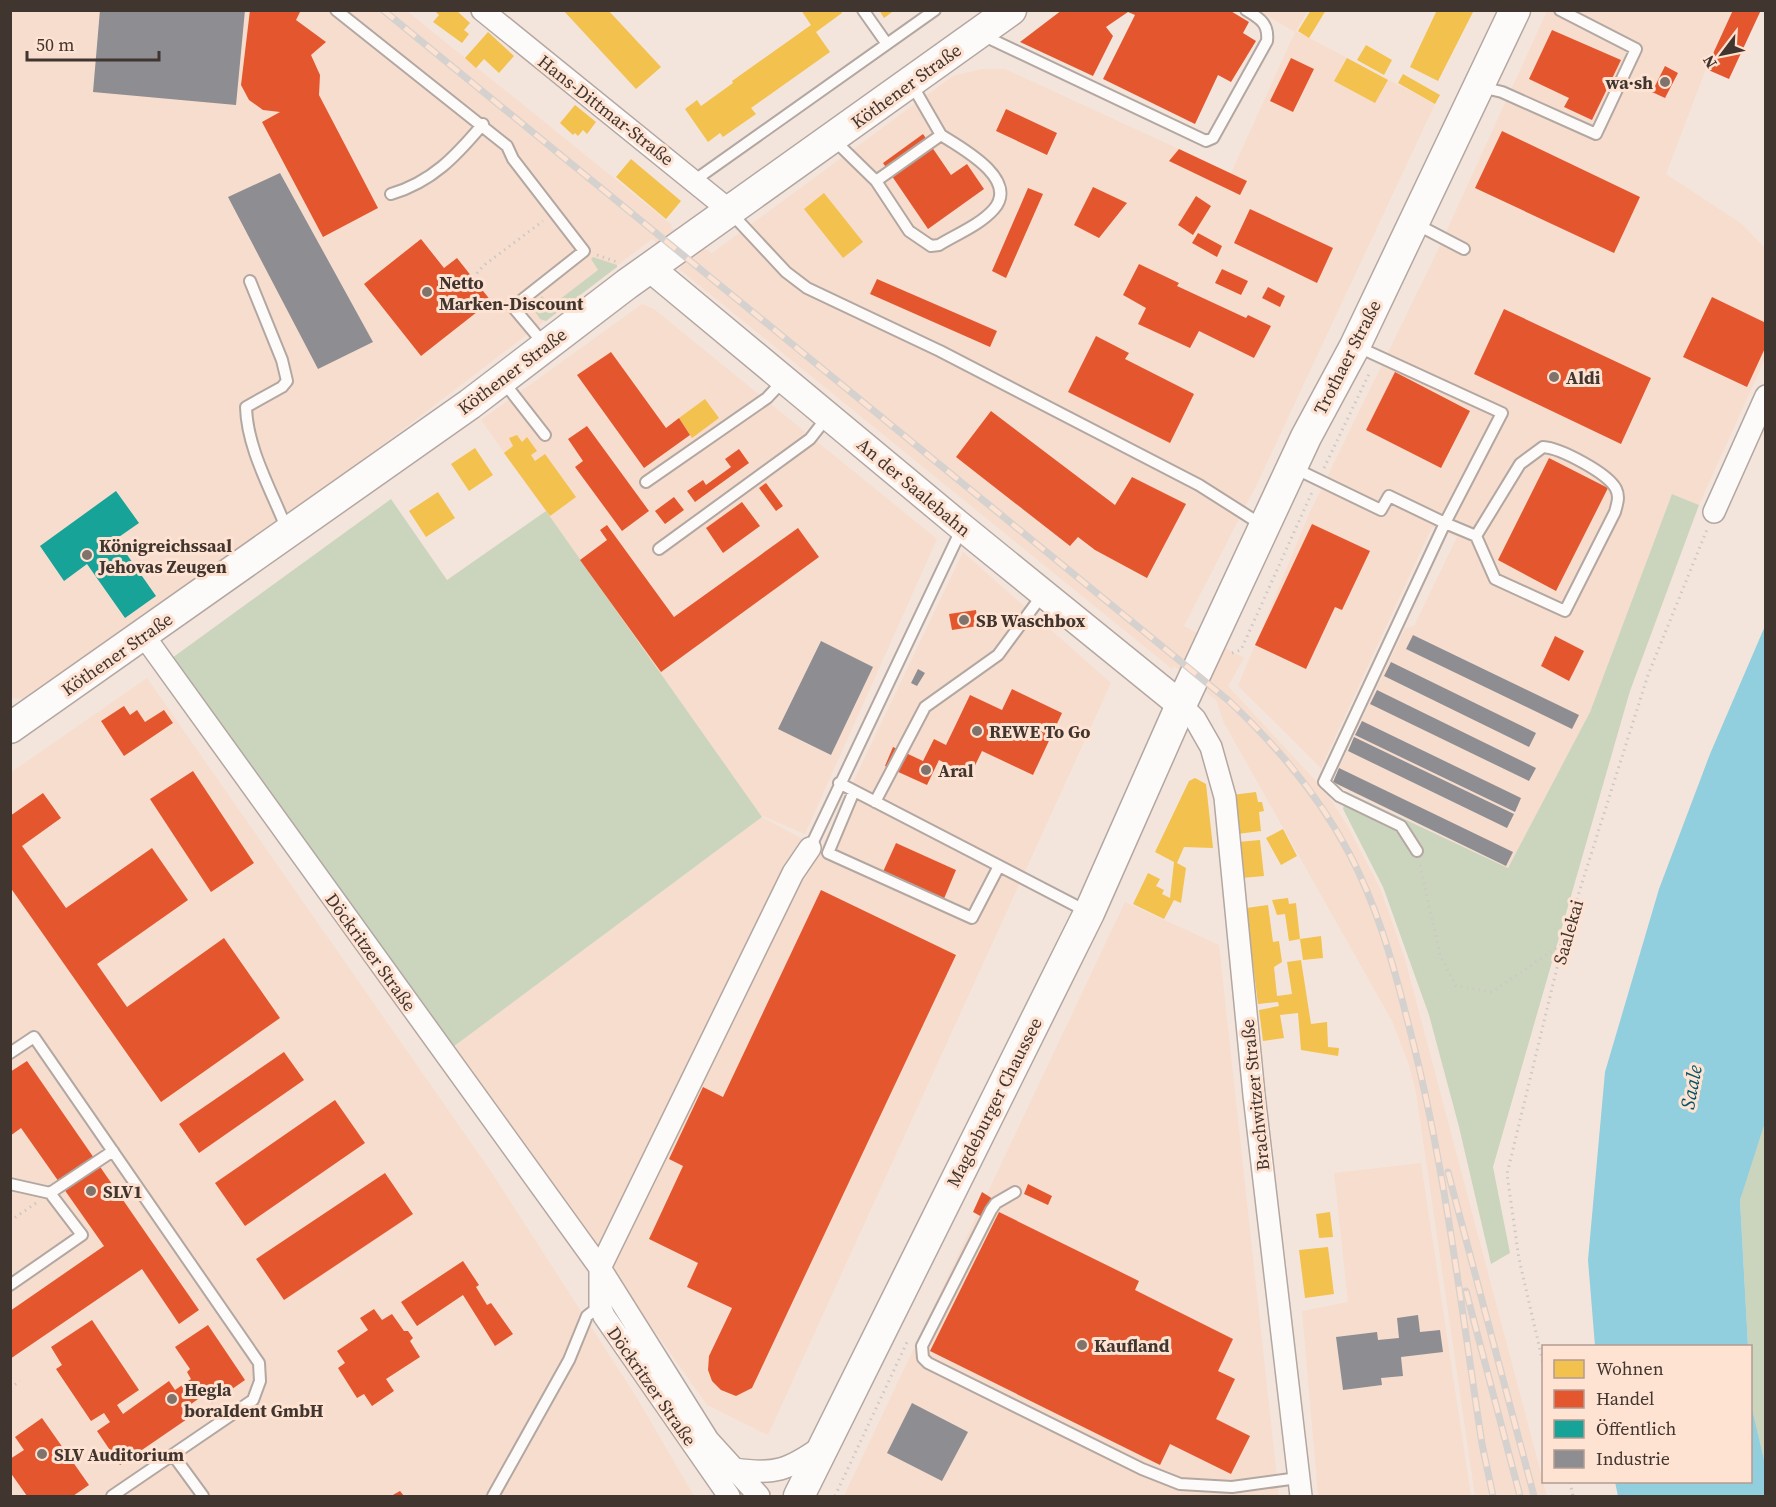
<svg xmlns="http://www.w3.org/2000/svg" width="1776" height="1507" font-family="'Source Serif 4',serif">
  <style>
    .built { fill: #f7ddce }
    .green { fill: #cbd5be }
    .water { fill: #91cede }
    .homes { fill: #f2c14e }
    .shops { fill: #e4572e }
    .public { fill: #17a398 }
    .industry { fill: #8d8d92 }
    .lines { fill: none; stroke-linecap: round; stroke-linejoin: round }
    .service-casing { stroke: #b3a7a1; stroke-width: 14 }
    .minor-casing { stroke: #b3a7a1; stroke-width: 24 }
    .tertiary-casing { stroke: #b3a7a1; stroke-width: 30 }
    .secondary-casing { stroke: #b3a7a1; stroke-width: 33 }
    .path { stroke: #cdc8c4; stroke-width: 3; stroke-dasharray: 1.5 4.5; stroke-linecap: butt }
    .service { stroke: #fdfbfa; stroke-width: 10 }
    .minor { stroke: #fdfbfa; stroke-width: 21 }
    .tertiary { stroke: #fdfbfa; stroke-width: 27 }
    .secondary { stroke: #fdfbfa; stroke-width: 30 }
    .rail-casing { stroke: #d5d1ce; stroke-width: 7 }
    .rail { stroke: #fee2d2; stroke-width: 4.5; stroke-dasharray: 14; stroke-linecap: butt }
    .poi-dot { fill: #7f736c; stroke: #fee2d2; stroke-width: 2 }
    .labels { text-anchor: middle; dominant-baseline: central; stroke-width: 6; stroke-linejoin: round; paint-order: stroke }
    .poi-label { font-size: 18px; font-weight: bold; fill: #40352f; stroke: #fee2d2; text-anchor: start }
    .street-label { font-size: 18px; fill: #40352f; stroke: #fee2d2 }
    .water-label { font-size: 20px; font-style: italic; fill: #005568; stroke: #fee2d2 }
  </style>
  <rect width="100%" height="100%" fill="#f4e5dc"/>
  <path class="built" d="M10 11H407L672 225 670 227 712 253 953 76 981 69H1005L1231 173 1295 32 1259 11H1308L1296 31 1435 104 1257 484 1184 626 1244 658 1228 686 1326 792 1347 825 1380 888 1405 959 1547 1496H1475L1416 1093 1409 1065 1392 1021 1224 723 1216 700 1174 666 1172 669 679 269 683 264 652 239 308 502 25 699 11 698Z
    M1547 11H1733L1706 69 1666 174 1742 224 1765 248V359L1699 505 1673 494 1590 712 1508 868 1332 783 1405 628 1414 626 1457 537 1432 527 1321 768 1238 686 1309 514 1436 254Z
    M642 304 654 309 937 539 805 834 760 815 481 420Z
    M963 552 1111 683 768 1435 707 1405 453 1047 762 817 821 849Z
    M147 678 490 1170 637 1398 694 1496H11L10 773Z
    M1125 902 1219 945 1279 1496H844Z
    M1421 1163 1471 1496H1318L1302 1311 1348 1302 1334 1173Z"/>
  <path class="green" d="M593 257 617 265V267L546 321 540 319 532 307 542 296 551 306 598 270 591 259Z
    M1672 494 1699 505 1630 691 1493 1167 1510 1253 1491 1264 1459 1127 1429 1015 1383 887 1343 809 1347 792 1508 868 1590 712Z
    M391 499 447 580 546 511 762 817 453 1047 172 658Z
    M1765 1112V1464L1751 1408 1750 1346H1748L1740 1200Z"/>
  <path class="water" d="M1765 626 1766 1119 1740 1200 1748 1346H1595L1588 1260 1605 1072 1659 889 1710 754Z
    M1751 1405 1765 1464V1496H1618L1615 1482H1750Z"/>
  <path class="homes" d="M434 10H456L470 23 464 30 469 34 462 43 433 22 439 15Z
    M563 10H608L661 67 636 89Z
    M801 10H841L842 13 816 32 830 52 751 108 756 114 723 137 720 133 708 142 685 109 697 100 701 106 733 83 732 81 811 25Z
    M879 10H895L884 18Z
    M1311 10H1326L1309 38 1298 31Z
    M1437 10H1474L1438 81 1410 67Z
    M488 32 514 56 499 73 484 59 476 68 465 58Z
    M1366 45 1392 60 1384 75 1357 60Z
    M1347 58 1388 80 1375 103 1334 81Z
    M1403 74 1440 95 1435 104 1398 83Z
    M575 105 596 122 587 134 583 130 578 136 575 133 573 135 560 123Z
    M631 159 681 201 666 219 616 177Z
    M824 193 863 242 843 258 804 209Z
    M705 399 719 418 692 438 679 418Z
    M517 435 522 442 527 437 537 451 531 455 535 461 545 454 576 497 550 516 504 453 513 446 509 438Z
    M475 448 493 475 469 491 451 464Z
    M438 492 455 518 426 537 409 511Z
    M1195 778 1206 784 1213 848 1184 847 1177 863 1186 868 1181 903 1174 900 1164 919 1133 904 1148 873 1160 879 1156 886 1164 890 1162 894 1170 898 1174 862 1155 852 1189 781Z
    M1256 792 1258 802H1262L1264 811 1259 812 1261 831 1237 834 1232 795Z
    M1283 829 1297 856 1281 865 1266 838Z
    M1260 840 1264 876 1242 878 1238 842Z
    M1288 898 1289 904 1296 903 1300 939 1289 941 1285 914 1277 915 1272 900Z
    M1268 905 1273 942 1279 941 1282 962 1274 967 1277 996 1292 994 1287 962 1301 960 1311 1024 1327 1022 1328 1047 1339 1048 1338 1056 1301 1050 1298 1013 1280 1015 1284 1038 1263 1041 1259 1010 1279 1006 1278 1002 1258 1004 1246 908Z
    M1321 936 1323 958 1303 960 1300 939Z
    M1330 1212 1333 1237 1319 1238 1316 1214Z
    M1328 1247 1334 1294 1305 1298 1299 1250Z"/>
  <path class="shops" d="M250 10H301L296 20 326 42 311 55 320 75 319 95 378 208 323 237 262 122 280 112 263 110 249 100 241 85Z
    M1062 10H1229L1249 22 1243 33 1256 41 1231 82 1218 75 1195 124 1103 79 1135 15 1128 12 1106 27 1113 36 1093 76 1020 42Z
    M1733 10H1761L1729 79 1706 69Z
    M1552 30 1621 60 1592 120 1564 107 1569 98 1529 79Z
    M1291 58 1314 69 1293 112 1270 101Z
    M1665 66 1678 73 1665 98 1652 92Z
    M1006 109 1057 133 1047 155 996 131Z
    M1502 131 1640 197 1614 253 1475 188Z
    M923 134 951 175 967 164 984 189 928 229 883 163Z
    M1179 149 1247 181 1240 195 1169 161Z
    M1093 187 1127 203 1099 238 1074 225Z
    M1028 188 1043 194 1006 278 992 271Z
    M1196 196 1211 206 1193 235 1178 225Z
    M1250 209 1333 248 1317 283 1234 243Z
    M1198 233 1222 246 1217 257 1192 243Z
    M421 239 444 268 457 258 491 301 421 356 364 284Z
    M1139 264 1179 283 1177 286 1246 318 1248 315 1271 326 1254 358 1199 331 1190 348 1138 324 1146 308 1123 295Z
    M1222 269 1248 281 1241 295 1215 283Z
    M877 279 997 331 990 347 870 294Z
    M1268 287 1285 296 1280 307 1262 298Z
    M1712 297 1766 323V346L1747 387 1683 357Z
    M1504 309 1651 378 1621 444 1474 374Z
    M1096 336 1129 353 1125 359 1194 394 1170 443 1068 392Z
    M611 352 666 428 679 418 690 435 644 468 577 375Z
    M1395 372 1470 411 1441 468 1366 430Z
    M991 411 1115 505 1132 477 1186 504 1147 578 1095 550 1078 537 1070 546 956 457Z
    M587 426 649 511 622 531 575 467 583 461 568 439Z
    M739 449 749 463 695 502 687 491 703 480 706 485 731 467 725 459Z
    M1549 458 1608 488 1556 591 1498 560Z
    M766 483 783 506 776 511 759 488Z
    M674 497 684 510 665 524 655 511Z
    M742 502 760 526 723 553 706 528Z
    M1312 524 1370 551 1342 610 1335 607 1306 669 1255 645Z
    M607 525 674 617 798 528 819 557 661 672 580 560 607 540 600 530Z
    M976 610 978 626 952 630 949 614Z
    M1555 636 1584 651 1569 681 1541 666Z
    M1012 689 1062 713 1033 775 982 751 970 776 939 760 927 785 885 766 893 747 923 761 934 739 946 745 970 695 1002 710Z
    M124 706 130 715 137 710 145 722 164 710 173 723 124 756 101 721Z
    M193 771 254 863 211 892 150 799Z
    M43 793 61 818 22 846 66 908 152 848 188 900 97 964 127 1007 224 938 280 1018 161 1102 10 887V816Z
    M896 843 956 870 943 901 882 874Z
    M821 890 956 955 752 1388 736 1396 721 1390 712 1381 708 1370 709 1356 732 1308 687 1287 698 1263 649 1239 683 1166 669 1159 703 1087 723 1097Z
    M284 1052 304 1080 199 1153 179 1124Z
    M27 1061 199 1310 179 1324 142 1269 10 1359V1311L104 1246 21 1128 10 1136V1072Z
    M335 1100 365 1143 245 1226 215 1183Z
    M385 1173 413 1214 284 1300 256 1259Z
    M1028 1184 1052 1196 1048 1205 1024 1194Z
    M982 1192 993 1199 984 1218 973 1212Z
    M999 1212 1139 1281 1135 1290 1233 1339 1218 1371 1235 1379 1216 1419 1250 1436 1231 1474 1170 1444 1160 1465 930 1351Z
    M463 1261 479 1285 476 1287 487 1305 491 1303 513 1334 495 1346 463 1295 417 1326 401 1302Z
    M374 1309 382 1320 392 1314 404 1331H408L413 1338 410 1341 420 1357 386 1379 394 1391 372 1406 364 1394 357 1398 338 1368 345 1363 337 1351 368 1330 360 1318Z
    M92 1320 139 1390 117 1405 123 1414 169 1381 175 1390 191 1379 187 1372 190 1369 175 1347 208 1325 245 1380 212 1403 205 1394 187 1407 193 1415 120 1465 97 1431 110 1422 104 1413 91 1421 56 1369 62 1365 51 1347Z
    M42 1418 89 1485 73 1496H27L10 1472V1459L24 1450 15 1437Z
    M400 1491 404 1496H391Z"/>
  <path class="public" d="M116 491 139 523 116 539 156 596 125 618 87 564 64 581 40 546Z"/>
  <path class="industry" d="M100 10H245L236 105 93 92Z
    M280 173 373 342 318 369 228 197Z
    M1413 635 1579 715 1572 729 1406 649Z
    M821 641 873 667 831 755 778 729Z
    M1391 662 1536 733 1529 747 1384 676Z
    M918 669 925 673 917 686 911 683Z
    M1377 690 1536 768 1529 781 1370 704Z
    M1362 721 1521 798 1515 812 1355 735Z
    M1354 737 1514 814 1507 828 1348 751Z
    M1339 768 1513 852 1506 866 1333 782Z
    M1418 1315 1420 1332 1440 1330 1443 1352 1401 1357 1403 1376 1381 1378 1382 1385 1343 1390 1336 1337 1377 1332 1378 1340 1399 1338 1397 1318Z
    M912 1403 968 1432 942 1481 887 1453Z"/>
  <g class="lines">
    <defs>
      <path id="service" d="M336 10 507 146 513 159 584 251 513 307 544 344
        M863 10 887 44
        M982 35 1206 141 1213 138 1267 41C1269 23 1259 18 1246 10
        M1481 87 1502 92 1596 134 1636 49 1560 10
        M834 140 876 181 941 135 911 83
        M695 180 935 10
        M876 181 909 231 931 246 939 245C957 234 980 225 994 209 1020 179 960 147 941 135
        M391 194C432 182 456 156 483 124
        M731 213 786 272 807 288 940 351 1199 485 1262 525
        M1416 224 1464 249
        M250 281 282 360 287 381 282 387 246 407C247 449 272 491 287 530
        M502 380 545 435
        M1292 467 1381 510 1389 496 1445 523 1502 413 1356 346
        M646 482 767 398 783 381
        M659 549 810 439 828 416
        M839 783 1088 912
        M854 791 828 853 972 918 999 866
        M875 802 925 707 998 655 1043 594
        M810 848 962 528
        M1417 851 1401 826 1339 796 1324 782 1445 523 1476 536 1495 579 1565 611 1615 512C1617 504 1620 497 1616 489 1608 473 1560 448 1543 447L1520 464 1476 536
        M10 1053 34 1037 259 1363 260 1381 253 1400 112 1496
        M10 1184 50 1193 82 1235 10 1285
        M1015 1192 996 1203 991 1210 922 1346 923 1358 928 1363 1142 1469 1180 1484 1232 1487 1298 1478
        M50 1193 113 1151
        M173 1455 203 1496
        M493 1496 569 1360 587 1316 600 1306"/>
      <path id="minor" d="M482 10 729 210
        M1714 512 1766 396
        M144 636 600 1268 708 1440 759 1496
        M1181 705 1195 719 1211 747 1225 797 1254 1095 1301 1496
        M735 1469C775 1475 788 1470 821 1447
        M729 1496 604 1316 600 1306V1268L793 873 810 848"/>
      <path id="tertiary" d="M650 268 958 524 1181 705"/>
      <path id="secondary" d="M10 728 470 404 627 284 1011 10
        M799 1496 1089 913 1181 705 1306 437 1355 346 1515 10"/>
    </defs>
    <use href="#service" class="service-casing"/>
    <use href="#minor" class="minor-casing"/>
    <use href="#tertiary" class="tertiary-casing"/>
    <use href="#secondary" class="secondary-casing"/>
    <path class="path" d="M597 255 617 262
      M473 278 483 266 543 221
      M1324 468 1369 374
      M1232 653 1241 650 1313 490
      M1420 865 1440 955 1456 986 1492 992 1562 944
      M10 1221 36 1203
      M1544 1367 1519 1259 1507 1174 1563 943 1594 845 1648 675 1708 527
      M10 1388 20 1381
      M1570 1482 1573 1496
      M835 1496 908 1340"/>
    <use href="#service" class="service"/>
    <use href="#minor" class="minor"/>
    <use href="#tertiary" class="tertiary"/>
    <use href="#secondary" class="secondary"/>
    <defs>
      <path id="rail" d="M383 10 1229 701C1277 746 1318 794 1349 853 1376 904 1392 959 1406 1015 1444 1156 1460 1300 1482 1444L1493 1496
        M1448 1172 1534 1496
        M1466 1291 1520 1496"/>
    </defs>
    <use href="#rail" class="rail-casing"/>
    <use href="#rail" class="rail"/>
  </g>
  <g class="poi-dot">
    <circle cx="1665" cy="82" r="6"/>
    <circle cx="427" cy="292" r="6"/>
    <circle cx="1554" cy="377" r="6"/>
    <circle cx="87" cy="555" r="6"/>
    <circle cx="964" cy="620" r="6"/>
    <circle cx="977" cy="731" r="6"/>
    <circle cx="926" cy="770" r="6"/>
    <circle cx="91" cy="1191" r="6"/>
    <circle cx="1082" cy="1345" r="6"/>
    <circle cx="172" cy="1399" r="6"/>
    <circle cx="42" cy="1454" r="6"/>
  </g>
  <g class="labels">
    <g class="poi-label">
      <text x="1653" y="82" text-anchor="end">wa·sh</text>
      <text x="439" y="282">Netto<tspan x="439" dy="21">Marken-Discount</tspan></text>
      <text x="1566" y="377">Aldi</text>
      <text x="99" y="545">Königreichssaal<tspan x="99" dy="21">Jehovas Zeugen</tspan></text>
      <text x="976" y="620">SB Waschbox</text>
      <text x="989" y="731">REWE To Go</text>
      <text x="938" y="770">Aral</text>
      <text x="103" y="1191">SLV1</text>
      <text x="1094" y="1345">Kaufland</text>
      <text x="184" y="1389">Hegla<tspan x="184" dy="21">boraIdent GmbH</tspan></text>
      <text x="54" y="1454">SLV Auditorium</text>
    </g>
    <g class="street-label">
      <text transform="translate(906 86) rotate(-36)">Köthener Straße</text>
      <text transform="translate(606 110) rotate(38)">Hans-Dittmar-Straße</text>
      <text transform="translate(1347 357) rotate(-63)">Trothaer Straße</text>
      <text transform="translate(512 371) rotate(-37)">Köthener Straße</text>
      <text transform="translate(914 487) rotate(40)">An der Saalebahn</text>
      <text transform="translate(117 654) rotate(-35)">Köthener Straße</text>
      <text transform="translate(1568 932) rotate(-74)">Saalekai</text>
      <text transform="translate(371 952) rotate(54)">Döckritzer Straße</text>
      <text transform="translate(1255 1095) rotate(-96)">Brachwitzer Straße</text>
      <text transform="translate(994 1102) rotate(-63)">Magdeburger Chaussee</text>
      <text transform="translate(652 1386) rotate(55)">Döckritzer Straße</text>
    </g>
    <g class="water-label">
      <text transform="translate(1691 1087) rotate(-79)">Saale</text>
    </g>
  </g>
  <rect width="1776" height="1507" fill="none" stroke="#40352f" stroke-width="24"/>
  <rect x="1542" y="1345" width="210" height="138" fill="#fee2d2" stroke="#b29d91" stroke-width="1.5"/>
  <rect x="1554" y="1360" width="30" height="18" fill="#f2c14e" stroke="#b29d91" stroke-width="1.5"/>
  <text x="1596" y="1375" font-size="18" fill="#40352f">Wohnen</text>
  <rect x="1554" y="1390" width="30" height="18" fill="#e4572e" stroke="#b29d91" stroke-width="1.5"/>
  <text x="1596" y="1405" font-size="18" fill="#40352f">Handel</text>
  <rect x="1554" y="1420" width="30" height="18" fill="#17a398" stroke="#b29d91" stroke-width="1.5"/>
  <text x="1596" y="1435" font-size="18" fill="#40352f">Öffentlich</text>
  <rect x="1554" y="1450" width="30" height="18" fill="#8d8d92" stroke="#b29d91" stroke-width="1.5"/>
  <text x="1596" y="1465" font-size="18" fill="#40352f">Industrie</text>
  <g transform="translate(1722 54) rotate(238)" stroke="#fee2d2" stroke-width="4.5" paint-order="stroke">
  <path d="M0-4.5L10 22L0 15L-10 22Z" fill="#40352f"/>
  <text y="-9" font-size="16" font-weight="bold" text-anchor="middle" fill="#40352f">N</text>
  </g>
  <path d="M27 51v9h132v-9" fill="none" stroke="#40352f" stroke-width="3"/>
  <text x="36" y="51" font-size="18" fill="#40352f" stroke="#fee2d2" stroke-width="4.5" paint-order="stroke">50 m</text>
</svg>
